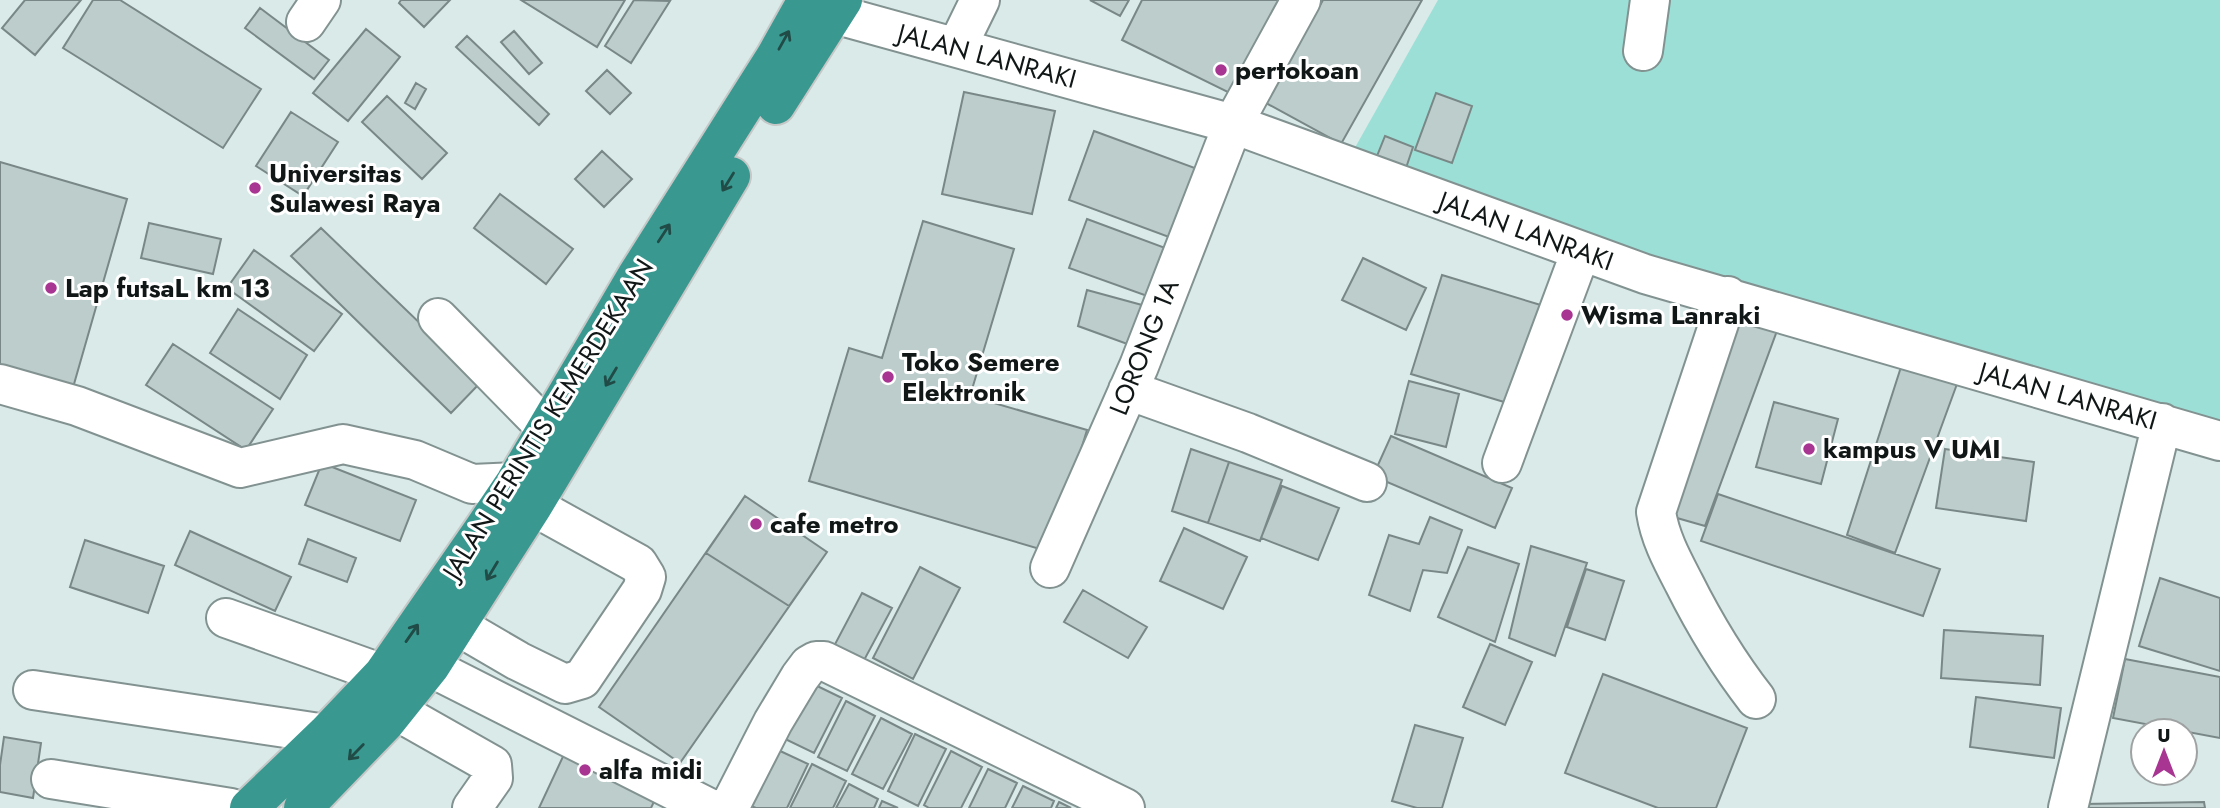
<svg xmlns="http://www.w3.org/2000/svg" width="2220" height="808" font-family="Jost,sans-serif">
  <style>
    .green { fill: #9cdfd7 }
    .building { fill: #bccdcb; stroke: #798886; stroke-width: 2 }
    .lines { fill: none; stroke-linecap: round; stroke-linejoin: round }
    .minor-casing { stroke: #829290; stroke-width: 42 }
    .highway-casing { stroke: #c6c7c7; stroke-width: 42 }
    .minor { stroke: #fff; stroke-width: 38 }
    .highway { stroke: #399990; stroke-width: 38 }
    .oneway { stroke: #204b47 }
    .poi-dot { fill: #a73591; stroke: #fff; stroke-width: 2.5 }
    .labels { text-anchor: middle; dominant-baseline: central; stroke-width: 6; stroke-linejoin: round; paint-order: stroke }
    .street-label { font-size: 26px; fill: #101716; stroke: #fff }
    .poi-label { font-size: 26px; font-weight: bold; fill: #101716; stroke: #fff; text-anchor: start }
  </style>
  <rect width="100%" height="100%" fill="#d9eae8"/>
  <path class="green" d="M1438 0H2220V452L1352 153Z"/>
  <path class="building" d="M25 0H81L35 55 2 28Z
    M93 0H120L261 89 223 148 63 48Z
    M401 0H450L424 27 399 3Z
    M521 0H625L597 47Z
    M634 0 670 1 631 63 605 46Z
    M1090 0H1129L1120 16Z
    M1142 0H1294L1244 100 1122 40Z
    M1323 0H1422L1341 144 1266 103Z
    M260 8 329 60 314 79 245 28Z
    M366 29 400 57 348 121 313 93Z
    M514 31 542 63 529 74 501 42Z
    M467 36 549 114 539 125 456 47Z
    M607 70 631 93 610 114 586 91Z
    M416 83 426 89 415 109 405 103Z
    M964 92 1055 111 1032 214 942 194Z
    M1436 93 1472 106 1452 163 1415 150Z
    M387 96 447 153 422 179 362 122Z
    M291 112 338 142 303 196 256 166Z
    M1094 131 1203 171 1177 240 1069 200Z
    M1385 136 1413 147 1406 168 1377 156Z
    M602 151 632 179 604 207 575 179Z
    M0 162 127 199 70 398 0 378Z
    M500 194 573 249 546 284 474 228Z
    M1087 219 1168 249 1150 297 1069 268Z
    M923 221 1014 249 970 396 1087 430 1050 552 809 481 849 348 882 358Z
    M149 223 221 239 213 274 141 258Z
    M321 228 481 382 451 413 291 256Z
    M254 250 342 314 314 351 227 288Z
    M1363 258 1426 288 1406 330 1342 300Z
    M1442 275 1544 306 1514 405 1411 374Z
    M1087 290 1153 308 1141 349 1078 326Z
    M238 309 307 355 280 399 210 353Z
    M1733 311 1778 328 1705 526 1663 514Z
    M173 344 273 409 246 450 146 385Z
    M1901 367 1957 384 1895 553 1847 535Z
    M1409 381 1459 394 1446 447 1395 434Z
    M1774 402 1838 419 1821 484 1756 467Z
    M1391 436 1512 488 1495 528 1373 476Z
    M1191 449 1229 462 1208 523 1172 511Z
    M1945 449 2034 462 2026 521 1936 508Z
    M1229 462 1282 480 1260 541 1208 523Z
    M322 463 416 500 400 541 305 505Z
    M1282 486 1339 508 1318 560 1261 538Z
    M1718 494 1940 569 1923 616 1701 541Z
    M745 496 827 552 680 763 599 707Z
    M745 496 827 552 789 606 706 553Z
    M1430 517 1462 530 1447 573 1423 570 1410 611 1369 595 1389 535 1419 544Z
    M1184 528 1247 557 1223 609 1160 581Z
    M190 531 291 577 275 611 175 565Z
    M308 539 356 558 347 582 299 564Z
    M85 540 164 566 148 613 70 587Z
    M1531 546 1587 563 1555 656 1509 638Z
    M1468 547 1519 564 1495 642 1438 617Z
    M920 567 960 588 913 679 873 658Z
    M1586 569 1624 581 1605 640 1567 627Z
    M2160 578 2220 598V671L2139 646Z
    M1083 590 1147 627 1128 658 1064 622Z
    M862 593 892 608 862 664 833 648Z
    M1944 630 2043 636 2040 685 1941 678Z
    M1490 644 1532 662 1505 725 1463 707Z
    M2125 659 2220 677V738L2113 718Z
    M1603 674 1747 728 1716 808H1658L1565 773Z
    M809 682 842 698 814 753 781 737Z
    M1976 697 2061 708 2054 758 1970 747Z
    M846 701 875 716 847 771 818 757Z
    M881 718 912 734 883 789 852 774Z
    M1415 725 1463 738 1442 808H1417L1392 801Z
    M915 734 946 749 918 806 888 791Z
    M4 737 41 743 33 798 0 792V765Z
    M567 748 659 791 651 808H539Z
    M778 750 808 764 787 808H756L751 806Z
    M951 751 982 767 961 808H929L924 805Z
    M812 764 846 781 833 808H790Z
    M988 769 1017 783 1005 808H969Z
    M849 784 878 799 874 808H836Z
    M1023 786 1054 801 1051 808H1012Z
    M882 801 898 808H879Z
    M1059 802 1071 808H1056Z
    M2204 802 2205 808H2083V804Z"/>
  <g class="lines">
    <defs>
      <path id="minor" d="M834 14 1233 124 1645 274 2220 441
        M306 22 321 0
        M957 47 980 0
        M1643 51 1650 0
        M1728 296 1656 512C1660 538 1672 560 1684 583 1705 625 1728 663 1756 699
        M438 318 546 428
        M0 384 77 406 240 468 343 444 415 460 472 484 515 482
        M1128 390 1248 433 1367 482
        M1502 463 1581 251
        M1050 568 1139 366 1233 124 1301 0
        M226 618 383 674
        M458 626 518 661 565 684 582 679 642 590 646 577 638 564 533 506
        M430 667 709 808
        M33 690 326 734
        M395 710 492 765 493 778 472 808
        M51 779 231 808
        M729 808 773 722 800 677 809 665 816 661H824L1125 808
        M2068 808 2162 423"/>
      <path id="highway" d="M776 105 843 0
        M249 808 326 734 383 674 484 528 515 482 637 275 775 57 807 0
        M303 808 386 722 430 667 533 506 731 176"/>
    </defs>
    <use href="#minor" class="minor-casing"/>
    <use href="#highway" class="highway-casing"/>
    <use href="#minor" class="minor"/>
    <use href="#highway" class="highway"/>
  </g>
  <defs><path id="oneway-shaft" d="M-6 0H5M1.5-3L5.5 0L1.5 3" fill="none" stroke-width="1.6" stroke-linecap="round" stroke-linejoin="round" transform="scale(1.75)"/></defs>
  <g class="oneway">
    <use href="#oneway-shaft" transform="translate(784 40) rotate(-61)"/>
    <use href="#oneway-shaft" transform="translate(728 182) rotate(122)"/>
    <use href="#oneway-shaft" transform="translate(664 233) rotate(-57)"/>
    <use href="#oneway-shaft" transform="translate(611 377) rotate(121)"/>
    <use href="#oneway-shaft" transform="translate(492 571) rotate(121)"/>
    <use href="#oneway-shaft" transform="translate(412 633) rotate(-55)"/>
    <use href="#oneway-shaft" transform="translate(356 752) rotate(134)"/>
  </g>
  <g class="poi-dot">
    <circle cx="1221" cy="70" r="7"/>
    <circle cx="255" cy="188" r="7"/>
    <circle cx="51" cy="288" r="7"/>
    <circle cx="1567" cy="315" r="7"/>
    <circle cx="888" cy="377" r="7"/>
    <circle cx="1809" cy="449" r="7"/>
    <circle cx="756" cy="524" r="7"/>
    <circle cx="585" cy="770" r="7"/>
  </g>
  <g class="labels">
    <g class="street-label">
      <text transform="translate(987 56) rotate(15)">JALAN LANRAKI</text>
      <text transform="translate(1526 231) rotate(20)">JALAN LANRAKI</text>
      <text transform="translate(1144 347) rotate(-68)">LORONG 1A</text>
      <text transform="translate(2068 396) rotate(16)">JALAN LANRAKI</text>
      <text transform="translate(548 419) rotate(-58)">JALAN PERINTIS KEMERDEKAAN</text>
    </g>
    <g class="poi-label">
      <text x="1235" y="70">pertokoan</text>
      <text x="269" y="173">Universitas<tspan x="269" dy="30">Sulawesi Raya</tspan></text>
      <text x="65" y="288">Lap futsaL km 13</text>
      <text x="1581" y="315">Wisma Lanraki</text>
      <text x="902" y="362">Toko Semere<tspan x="902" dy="30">Elektronik</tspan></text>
      <text x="1823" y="449">kampus V UMI</text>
      <text x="770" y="524">cafe metro</text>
      <text x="599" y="770">alfa midi</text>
    </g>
  </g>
  <g transform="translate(2164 752)"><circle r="33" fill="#ffffff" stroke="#9fa2a2" stroke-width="2"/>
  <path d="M0-5L12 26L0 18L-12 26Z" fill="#a73591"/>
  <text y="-10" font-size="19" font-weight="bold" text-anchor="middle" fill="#101716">U</text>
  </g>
</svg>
